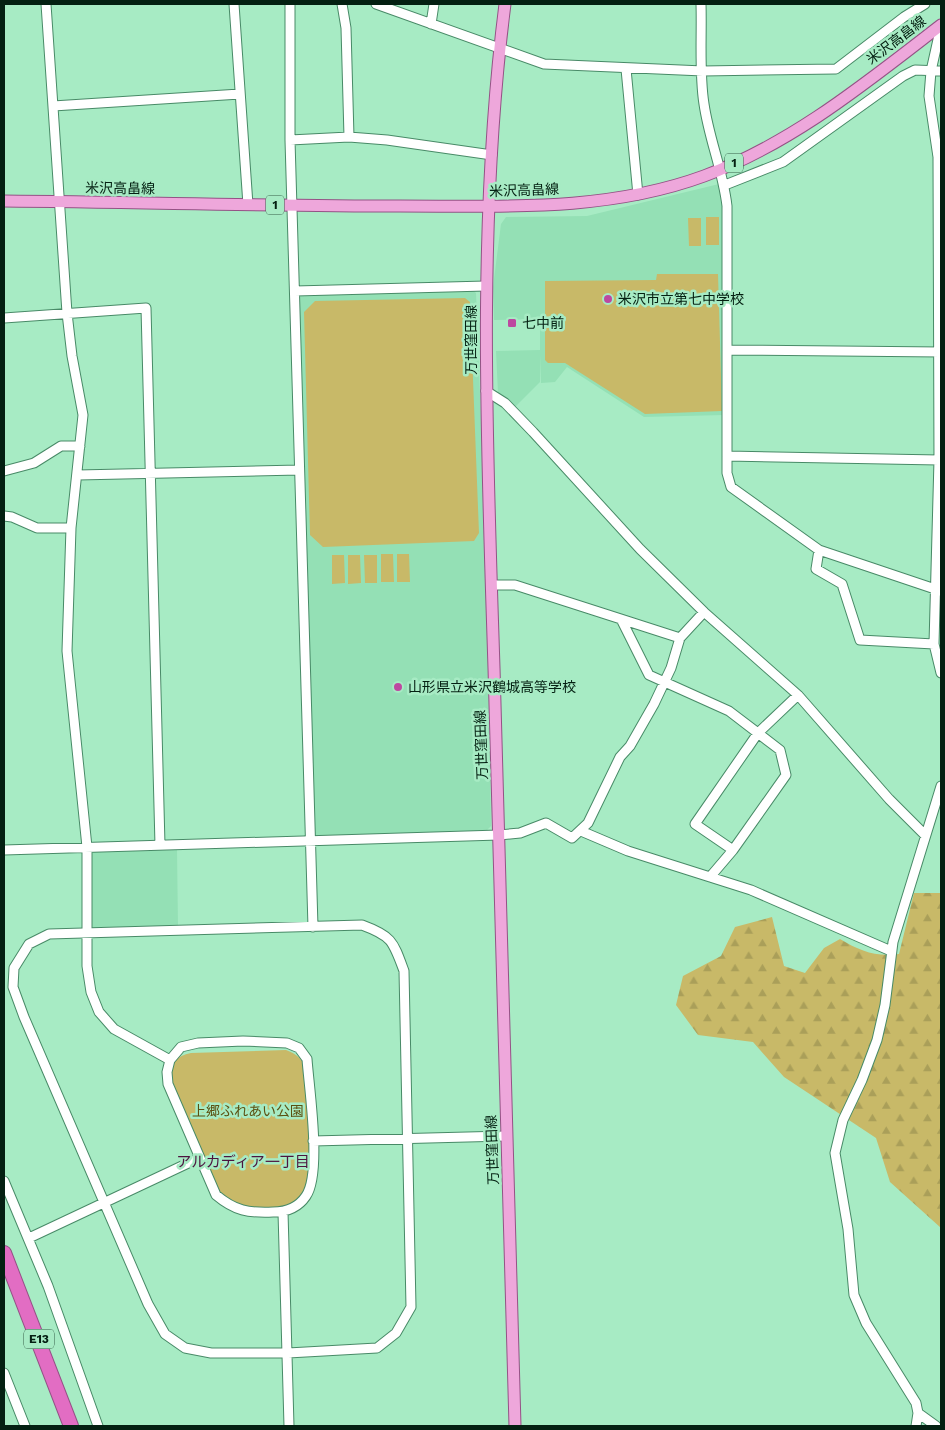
<svg xmlns="http://www.w3.org/2000/svg" width="945" height="1430" font-family="'Work Sans','Noto Sans JP',sans-serif">
  <style>
    .built { fill: #94e0b5 }
    .green { fill: #c8b968 }
    .forest { fill: url(#forest-firs) }
    .lines { fill: none; stroke-linecap: round; stroke-linejoin: round }
    .minor-casing { stroke: #488a67; stroke-width: 11 }
    .major-casing { stroke: #945285; stroke-width: 13 }
    .highway-casing { stroke: #945285; stroke-width: 16 }
    .minor { stroke: #fff; stroke-width: 9 }
    .major { stroke: #eea7db; stroke-width: 11 }
    .highway { stroke: #e26dc3; stroke-width: 14 }
    .poi-dot { fill: #bd48a0; stroke: #a7ebc4; stroke-width: 2 }
    .labels { text-anchor: middle; dominant-baseline: central; stroke-width: 5; stroke-linejoin: round; paint-order: stroke }
    .shield { fill: #a7ebc4; stroke: #355d47; stroke-width: 1 }
    .shield-label { font-size: 12px; font-weight: bold; fill: #042012 }
    .street-label { font-size: 14px; fill: #042012; stroke: #a7ebc4 }
    .poi-label { font-size: 14px; fill: #042012; stroke: #a7ebc4; text-anchor: start }
    .park-label { font-size: 14px; fill: #5c5011; stroke: #a7ebc4 }
    .neighbourhood-label { font-size: 15px; fill: #4c143f; stroke: #a7ebc4 }
  </style>
  <defs>
    <pattern id="forest-firs" width="22" height="20" patternUnits="userSpaceOnUse" patternTransform="scale(1.25)"><rect width="22" height="20" fill="#c8b968"/><path d="M5 1l3.5 6h-7zM16 11l3.5 6h-7z" fill="#aa9f59"/></pattern>
  </defs>
  <rect width="100%" height="100%" fill="#a7ebc4"/>
  <path class="built" d="M719 184 723 199 724 415 644 417 567 367 555 382 541 383 540 355V382L515 407 498 393 496 351 540 350V319L494 320 493 287 501 224 506 217 587 216Z
    M471 289 476 293 486 548 491 826 486 831 317 836 313 833 298 299 303 293Z
    M177 850 178 927 94 930 92 927 91 852Z"/>
  <path class="green" d="M706 217H719V245H706Z
    M688 218H701V246H689Z
    M657 274H718L722 411 645 414 565 363H548L545 360V281L656 280Z
    M465 298 470 302 479 533 474 541 323 547 310 535 304 312 315 301Z
    M381 554H393L394 582H381Z
    M397 554H409L410 582H397Z
    M332 555H344L345 583 332 584Z
    M348 555H360L361 583 348 584Z
    M364 555H377V583H365Z
    M286 1050C296 1054 302 1058 305 1068L313 1187C312 1192 312 1198 308 1202 299 1213 254 1212 239 1213L232 1211 221 1196 171 1084C169 1067 174 1056 191 1053Z"/>
  <path class="forest" d="M914 893H941V1228L890 1182 876 1138 784 1077 753 1042 698 1035 676 1005 683 976 721 956 735 927 772 917 784 966 805 973 824 948 840 939C860 951 875 957 899 954Z"/>
  <g class="lines">
    <defs>
      <path id="minor" d="M46 4 67 313 72 356 83 415 71 528 67 651 87 847V966L91 992 99 1012 114 1029 170 1060
        M234 4 248 205
        M290 4V140L313 927
        M342 4 346 28 349 137
        M376 4 544 64 703 71 836 69 904 17 925 4
        M701 4C702 36 699 73 704 104 709 139 723 171 727 206V473L731 487 819 550 941 591
        M431 24 434 4
        M941 26 931 71 929 96 938 157 939 460 934 644 941 673
        M626 69 638 195
        M53 106 240 94
        M290 140 349 137 387 140 492 155
        M725 185 783 162 903 76 915 70 941 71
        M295 291 486 286
        M4 318 146 308 160 845
        M727 350 941 352
        M486 391 505 403 533 432 640 549 704 612 798 695 889 799 925 835
        M727 456 939 460
        M4 471 34 463 61 446H80
        M78 475 299 470
        M4 516 12 517 37 528H71
        M819 550 816 569 842 584 860 640 934 644
        M491 585H515L680 638
        M621 619 649 675 729 711 780 750 786 775 733 850 710 877
        M581 831 628 851 751 890 891 951
        M4 850 499 835 520 833 546 823 572 838 588 823 620 757 630 746 654 704 671 668 680 638 704 612
        M733 850 695 824 758 733 798 695
        M362 925C392 936 393 941 404 971L411 1307 396 1333 377 1348 288 1353H211L185 1348 165 1334 148 1304 24 1017 13 987 14 968 29 944 49 934Z
        M243 1041 287 1043 299 1048 307 1059C309 1088 322 1173 306 1196 298 1208 286 1212 273 1212 248 1213 235 1211 216 1195L168 1084 167 1072 170 1060 181 1047 198 1043Z
        M313 1141 506 1136
        M4 1181 48 1286 98 1426
        M283 1212 289 1426
        M29 1238 199 1158
        M4 1373 25 1426
        M918 1413 936 1426
        M916 1426 918 1413 916 1403 866 1323 854 1295 848 1229 835 1153 843 1120 862 1080 877 1040 885 1005 893 942 941 786"/>
      <path id="major" d="M505 4C477 224 487 447 494 668 501 921 508 1174 515 1426
        M4 201C136 202 268 206 400 206 502 206 606 212 704 176 793 143 867 82 941 25"/>
      <path id="highway" d="M4 1253 71 1426"/>
    </defs>
    <use href="#minor" class="minor-casing"/>
    <use href="#major" class="major-casing"/>
    <use href="#highway" class="highway-casing"/>
    <use href="#minor" class="minor"/>
    <use href="#major" class="major"/>
    <use href="#highway" class="highway"/>
  </g>
  <g class="poi-dot">
    <circle cx="608" cy="299" r="5"/>
    <rect x="507" y="318" width="10" height="10" rx="2.5"/>
    <circle cx="398" cy="687" r="5"/>
  </g>
  <g class="labels">
    <g class="shield">
      <rect x="725" y="153.5" width="18" height="19" rx="4"/>
      <rect x="266" y="195.5" width="18" height="19" rx="4"/>
      <rect x="24" y="1329.5" width="30" height="19" rx="4"/>
    </g>
    <g class="shield-label">
      <text x="734" y="163">1</text>
      <text x="275" y="205">1</text>
      <text x="39" y="1339">E13</text>
    </g>
    <g class="street-label">
      <text transform="translate(896 40) rotate(-37)">米沢高畠線</text>
      <text transform="translate(120 188) rotate(1)">米沢高畠線</text>
      <text transform="translate(524 190) rotate(-2)">米沢高畠線</text>
      <text transform="translate(471 340) rotate(-90)">万世窪田線</text>
      <text transform="translate(481 745) rotate(-92)">万世窪田線</text>
      <text transform="translate(492 1150) rotate(-92)">万世窪田線</text>
    </g>
    <g class="poi-label">
      <text x="618" y="299">米沢市立第七中学校</text>
      <text x="522" y="323">七中前</text>
      <text x="408" y="687">山形県立米沢鶴城高等学校</text>
    </g>
    <g class="park-label">
      <text x="248" y="1111">上郷ふれあい公園</text>
    </g>
    <g class="neighbourhood-label">
      <text x="243" y="1162">アルカディア一丁目</text>
    </g>
  </g>
  <rect width="945" height="1430" fill="none" stroke="#042012" stroke-width="10"/>
</svg>
